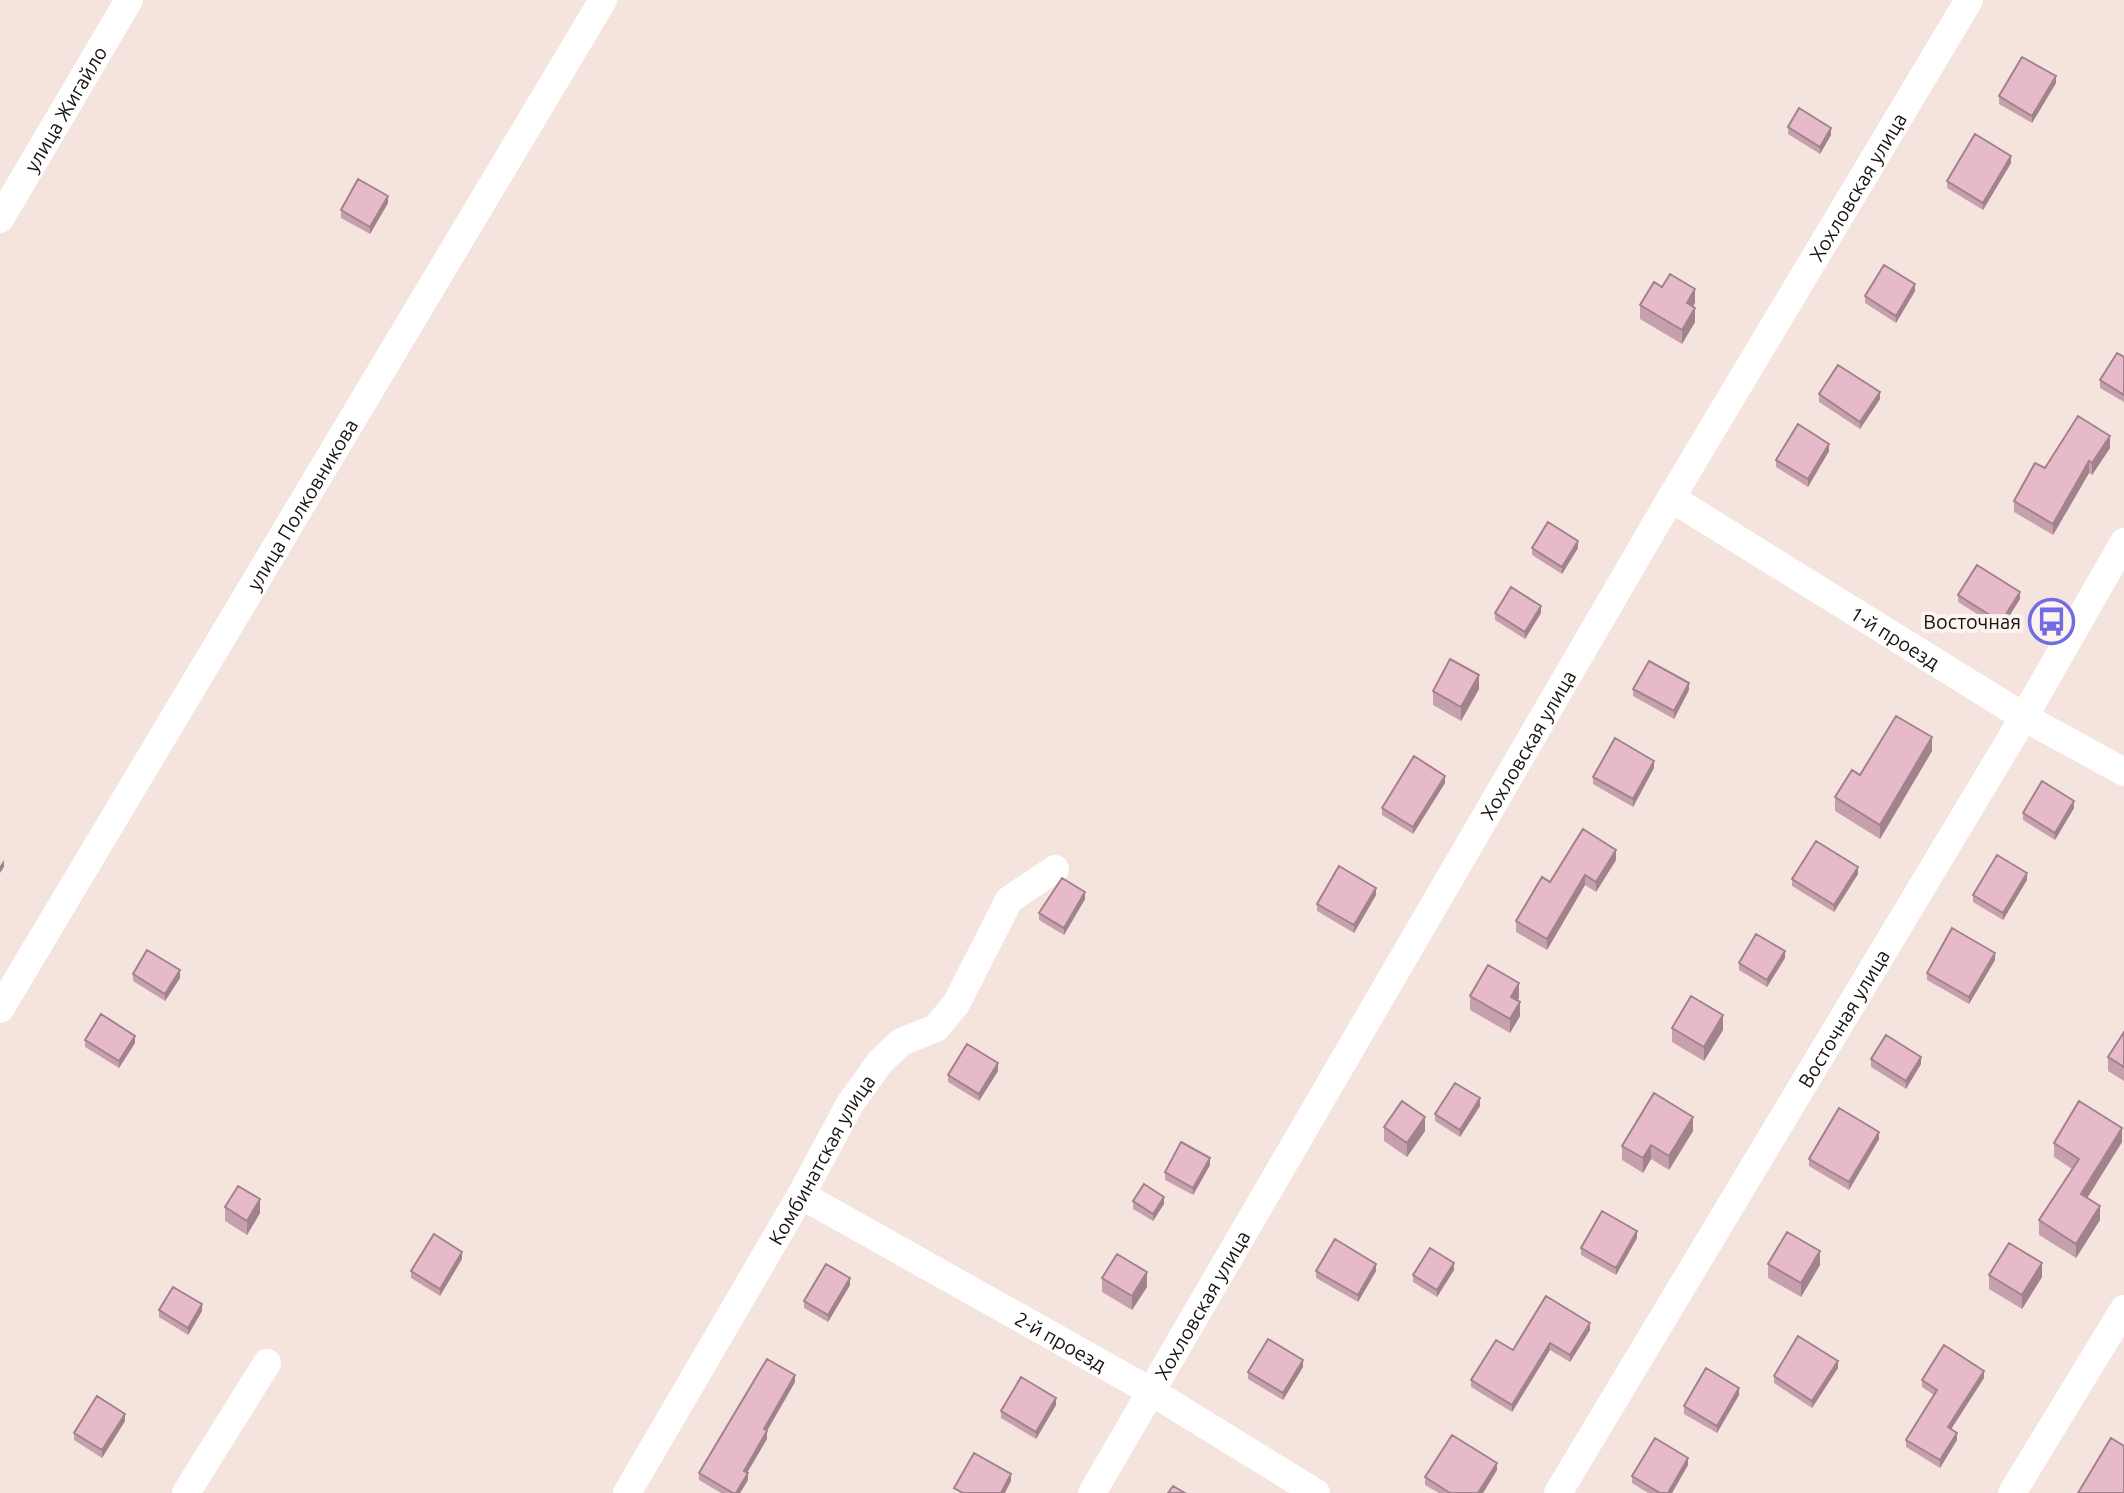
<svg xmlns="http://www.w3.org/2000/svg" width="2124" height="1493" font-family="Ubuntu,sans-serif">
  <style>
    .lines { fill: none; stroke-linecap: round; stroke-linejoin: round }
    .minor { stroke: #fff; stroke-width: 28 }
    .wall { fill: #c7a0ae }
    .shaded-wall { fill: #a2828d }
    .building { fill: #e7baca; stroke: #a2828d; stroke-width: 2 }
    .labels { text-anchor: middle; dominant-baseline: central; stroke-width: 8; stroke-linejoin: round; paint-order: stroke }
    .street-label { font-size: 20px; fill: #181210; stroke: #fdf3ef }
    .poi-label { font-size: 20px; fill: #181210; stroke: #fdf3ef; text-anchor: end }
  </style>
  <rect width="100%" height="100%" fill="#f5e4de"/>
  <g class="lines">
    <g class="minor">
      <path id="s1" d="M0 219 129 0"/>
      <path id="s2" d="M1671 498 2024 717 2124 772"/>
      <path id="s3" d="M0 1009 603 0"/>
      <path id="s4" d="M801 1195 1152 1392 1316 1493"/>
      <path d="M186 1493 267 1363"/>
      <path id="s5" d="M627 1493 801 1195 850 1104 880 1062 901 1042 936 1028 956 1004 1009 900 1055 869"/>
      <path id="s6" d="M1092 1493 1671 498 1969 0"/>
      <path id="s7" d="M1558 1493 2024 717 2124 542"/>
      <path d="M2012 1493 2124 1309"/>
    </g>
  </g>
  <path class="wall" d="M2056 83 2032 123 1999 104V96Z
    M1788 127 1831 135 1820 154 1788 134Z
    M2011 163 1983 210 1947 188V181Z
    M388 203 370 234 341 218V210Z
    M1915 291 1896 323 1865 303V296Z
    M1695 303 1693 306 1695 322 1682 344 1640 319V305Z
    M2124 357V402L2100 388V380Z
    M1819 394 1880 399 1860 429 1819 402Z
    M2110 448 2092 475 2089 473 2053 535 2014 512V501L2045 468Z
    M1829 451 1808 487 1776 467V460Z
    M1532 548H1578L1562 574 1532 555Z
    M1958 595 2020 599 2001 629 1958 602Z
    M1495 613H1541L1525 639 1495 620Z
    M1479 689 1461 721 1433 705V691Z
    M1633 689 1689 690 1674 719 1633 696Z
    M1932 751 1880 839 1835 811V797Z
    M1654 768 1633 807 1593 784V777Z
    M1445 783 1413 834 1382 815V808Z
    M2074 808 2055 840 2023 820V813Z
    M1616 860 1596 892 1585 885 1547 950 1516 932V921L1550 882Z
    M1858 874 1834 912 1792 886V879Z
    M2027 880 2003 920 1973 902V895Z
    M1376 895 1354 933 1317 911V904Z
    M1085 899 1064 935 1039 920V913Z
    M1785 958 1767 987 1739 970V963Z
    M1995 960 1969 1004 1927 980V973Z
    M133 974 180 978 165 1001 133 981Z
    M1470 996 1519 998 1518 1000 1520 1016 1510 1033 1470 1010Z
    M1672 1028 1723 1030 1704 1061 1672 1042Z
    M2124 1032V1081L2108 1071V1057Z
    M85 1040 135 1043 119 1068 85 1047Z
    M1871 1059 1921 1064 1906 1089 1871 1067Z
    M998 1071 979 1101 948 1082V1075Z
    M1480 1106 1460 1137 1435 1121V1114Z
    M1384 1127 1425 1131 1407 1157 1384 1141Z
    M1693 1131 1669 1170 1651 1159 1643 1173 1622 1160V1146Z
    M1879 1139 1849 1190 1809 1166V1159Z
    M2122 1142 2087 1198 2100 1220 2076 1258 2039 1235V1220L2072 1169 2054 1157V1143Z
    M1210 1165 1193 1195 1165 1180V1172Z
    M1133 1201 1164 1204 1153 1221 1133 1209Z
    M225 1207 260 1213 247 1235 225 1221Z
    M1637 1238 1616 1275 1581 1255V1248Z
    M462 1259 440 1296 411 1278V1271Z
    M1768 1264 1820 1265 1801 1297 1768 1278Z
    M1454 1270 1437 1297 1413 1282V1275Z
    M1316 1271H1376L1358 1302 1316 1278Z
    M1989 1275 2042 1277 2022 1309 1989 1289Z
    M1102 1278 1147 1287 1132 1310 1102 1292Z
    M850 1285 828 1322 804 1308V1301Z
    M159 1310 202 1311 188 1335 159 1317Z
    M1590 1330 1570 1362 1550 1350 1512 1412 1471 1387V1380L1513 1350Z
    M1303 1367 1283 1400 1248 1379V1372Z
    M1838 1368 1812 1408 1774 1383V1376Z
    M1984 1378 1951 1429 1957 1440 1940 1468 1906 1447V1440L1934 1395 1922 1387V1380Z
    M795 1382 767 1431V1439L747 1473 748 1480 740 1493H721L699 1480V1473Z
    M1739 1395 1717 1433 1684 1414V1406Z
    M1056 1405 1036 1439 1001 1418V1411Z
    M125 1421 102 1458 74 1440V1433Z
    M1688 1465 1672 1493H1648L1632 1483V1476Z
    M1497 1470 1483 1493H1439L1425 1485V1477Z"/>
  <path class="shaded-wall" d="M2056 76V83L2032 123V116Z
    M1831 128V135L1820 154V147Z
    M2011 156V163L1983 210V203Z
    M388 196V203L370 234V227Z
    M1915 284V291L1896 323V316Z
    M1695 289V303L1687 317V303Z
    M1695 308V322L1682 344V330Z
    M1880 392V399L1860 429V422Z
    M2110 436V448L2092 475V463Z
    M1829 444V451L1808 487V479Z
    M2089 461V473L2053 535V524Z
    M1578 541V548L1562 574V567Z
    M2020 592V599L2001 629V622Z
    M1541 606V613L1525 639V632Z
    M1479 675V689L1461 721V707Z
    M1689 683V690L1674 719V711Z
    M1932 737V751L1880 839V825Z
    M1654 761V768L1633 807V799Z
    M1445 776V783L1413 834V827Z
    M2074 801V808L2055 840V833Z
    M1616 850V860L1596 892V882Z
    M4 860V867L0 873V866Z
    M1858 867V874L1834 912V905Z
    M2027 873V880L2003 920V913Z
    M1585 875V885L1547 950V939Z
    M1376 888V895L1354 933V925Z
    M1085 892V899L1064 935V928Z
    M1785 951V958L1767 987V980Z
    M1995 953V960L1969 1004V997Z
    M180 970V978L165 1001V994Z
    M1519 983V998L1511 1011V997Z
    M1520 1002V1016L1510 1033V1019Z
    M1723 1015V1030L1704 1061V1047Z
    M135 1036V1043L119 1068V1061Z
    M1921 1057V1064L1906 1089V1081Z
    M998 1063V1071L979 1101V1094Z
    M1480 1098V1106L1460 1137V1130Z
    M1425 1117V1131L1407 1157V1143Z
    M1693 1117V1131L1669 1170V1156Z
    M2122 1128V1142L2081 1208V1194Z
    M1879 1132V1139L1849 1190V1182Z
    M1651 1145V1159L1643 1173V1158Z
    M1210 1158V1165L1193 1195V1188Z
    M1164 1197V1204L1153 1221V1214Z
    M260 1199V1213L247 1235V1221Z
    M2100 1206V1220L2076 1258V1244Z
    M1637 1231V1238L1616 1275V1268Z
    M1820 1251V1265L1801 1297V1283Z
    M462 1252V1259L440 1296V1289Z
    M1454 1263V1270L1437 1297V1290Z
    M2042 1263V1277L2022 1309V1295Z
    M1376 1264V1271L1358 1302V1295Z
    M1147 1272V1287L1132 1310V1296Z
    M850 1278V1285L828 1322V1315Z
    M202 1304V1311L188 1335V1328Z
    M1590 1323V1330L1570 1362V1355Z
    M1550 1343V1350L1512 1412V1405Z
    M1303 1360V1367L1283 1400V1393Z
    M1838 1361V1368L1812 1408V1401Z
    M1984 1371V1378L1948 1434V1427Z
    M795 1375V1382L764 1436V1429Z
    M1739 1388V1395L1717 1433V1426Z
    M1056 1398V1405L1036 1439V1432Z
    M125 1414V1421L102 1458V1450Z
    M767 1431V1439L744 1478V1471Z
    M1957 1433V1440L1940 1468V1460Z
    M1688 1458V1465L1672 1493H1668Z
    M1497 1463V1470L1483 1493H1478Z
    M748 1473V1480L740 1493H736Z
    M1011 1474V1481L1005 1493H1001Z"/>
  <path class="building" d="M2022 57 2056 76 2032 116 1999 96Z
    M1799 108 1831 128 1820 147 1788 127Z
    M1975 134 2011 156 1983 203 1947 181Z
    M358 179 388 196 370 227 341 210Z
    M1884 265 1915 284 1896 316 1865 296Z
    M1670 274 1695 289 1687 303 1695 308 1682 330 1640 305 1654 282 1662 287Z
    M2117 353 2124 357V395L2100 380Z
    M1838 365 1880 392 1860 422 1819 394Z
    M2078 416 2110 436 2092 463 2089 461 2053 524 2014 501 2035 463 2045 468Z
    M1798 424 1829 444 1808 479 1776 460Z
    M1548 522 1578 541 1562 567 1532 548Z
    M1977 565 2020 592 2001 622 1958 595Z
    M1511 587 1541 606 1525 632 1495 613Z
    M1450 659 1479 675 1461 707 1433 691Z
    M1649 661 1689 683 1674 711 1633 689Z
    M1896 716 1932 737 1880 825 1835 797 1852 770 1860 775Z
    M1615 738 1654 761 1633 799 1593 777Z
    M1414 756 1445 776 1413 827 1382 808Z
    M2042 781 2074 801 2055 833 2023 813Z
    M1583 829 1616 850 1596 882 1585 875 1547 939 1516 921 1542 877 1550 882Z
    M1816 841 1858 867 1834 905 1792 879Z
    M1997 855 2027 873 2003 913 1973 895Z
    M1339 866 1376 888 1354 925 1317 904Z
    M1062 878 1085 892 1064 928 1039 913Z
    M1952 928 1995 953 1969 997 1927 973Z
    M1756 934 1785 951 1767 980 1739 963Z
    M147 950 180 970 165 994 133 974Z
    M1488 965 1519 983 1511 997 1520 1002 1510 1019 1470 996Z
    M1691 996 1723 1015 1704 1047 1672 1028Z
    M101 1014 135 1036 119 1061 85 1040Z
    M2124 1032V1067L2108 1057Z
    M1886 1035 1921 1057 1906 1081 1871 1059Z
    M967 1044 998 1063 979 1094 948 1075Z
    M1455 1083 1480 1098 1460 1130 1435 1114Z
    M1654 1093 1693 1117 1669 1156 1651 1145 1643 1158 1622 1146Z
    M1402 1101 1425 1117 1407 1143 1384 1127Z
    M2079 1101 2122 1128 2081 1194 2100 1206 2076 1244 2039 1220 2079 1159 2054 1143Z
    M1839 1108 1879 1132 1849 1182 1809 1159Z
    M1181 1142 1210 1158 1193 1188 1165 1172Z
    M1144 1184 1164 1197 1153 1214 1133 1201Z
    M238 1186 260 1199 247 1221 225 1207Z
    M1602 1211 1637 1231 1616 1268 1581 1248Z
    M1787 1232 1820 1251 1801 1283 1768 1264Z
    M434 1234 462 1252 440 1289 411 1271Z
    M1335 1239 1376 1264 1358 1295 1316 1271Z
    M2009 1243 2042 1263 2022 1295 1989 1275Z
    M1430 1248 1454 1263 1437 1290 1413 1275Z
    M1117 1254 1147 1272 1132 1296 1102 1278Z
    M826 1264 850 1278 828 1315 804 1301Z
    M173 1287 202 1304 188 1328 159 1310Z
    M1546 1296 1590 1323 1570 1355 1550 1343 1512 1405 1471 1380 1496 1340 1513 1350Z
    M1798 1336 1838 1361 1812 1401 1774 1376Z
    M1268 1339 1303 1360 1283 1393 1248 1372Z
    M1944 1345 1984 1371 1948 1427 1957 1433 1940 1460 1906 1440 1937 1390 1922 1380Z
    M767 1359 795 1375 764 1429 767 1431 744 1471 748 1473 736 1493H733L699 1473Z
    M1706 1368 1739 1388 1717 1426 1684 1406Z
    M1021 1377 1056 1398 1036 1432 1001 1411Z
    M97 1396 125 1414 102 1450 74 1433Z
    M1452 1435 1497 1463 1478 1493H1450L1425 1477Z
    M1655 1438 1688 1458 1668 1493H1660L1632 1476Z
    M2111 1438 2124 1446V1493H2078Z
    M974 1453 1011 1474 1001 1493H963L954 1488Z
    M1173 1486 1185 1493H1168Z"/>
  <defs>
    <symbol id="bus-ring" viewBox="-11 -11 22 22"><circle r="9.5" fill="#fdf3ef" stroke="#716be5" stroke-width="1.5"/><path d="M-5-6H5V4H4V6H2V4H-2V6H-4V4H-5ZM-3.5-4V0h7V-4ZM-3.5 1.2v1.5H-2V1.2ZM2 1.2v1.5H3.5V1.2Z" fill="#716be5"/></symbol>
  </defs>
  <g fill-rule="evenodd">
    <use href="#bus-ring" x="2026" y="596" width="51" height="51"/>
  </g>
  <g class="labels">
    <g class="street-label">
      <text stroke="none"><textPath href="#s1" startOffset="128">улица Жигайло</textPath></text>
      <text stroke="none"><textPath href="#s6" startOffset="1514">Хохловская улица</textPath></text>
      <text stroke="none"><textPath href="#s3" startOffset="588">улица Полковникова</textPath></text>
      <text stroke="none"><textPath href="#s2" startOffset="264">1-й проезд</textPath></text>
      <text stroke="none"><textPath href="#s6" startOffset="866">Хохловская улица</textPath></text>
      <text stroke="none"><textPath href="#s7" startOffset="554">Восточная улица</textPath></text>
      <text stroke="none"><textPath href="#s5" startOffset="386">Комбинатская улица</textPath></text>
      <text stroke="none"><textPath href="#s6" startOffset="218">Хохловская улица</textPath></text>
      <text stroke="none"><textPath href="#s4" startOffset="298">2-й проезд</textPath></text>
    </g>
    <g class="poi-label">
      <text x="2021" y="621">Восточная</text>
    </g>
  </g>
</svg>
